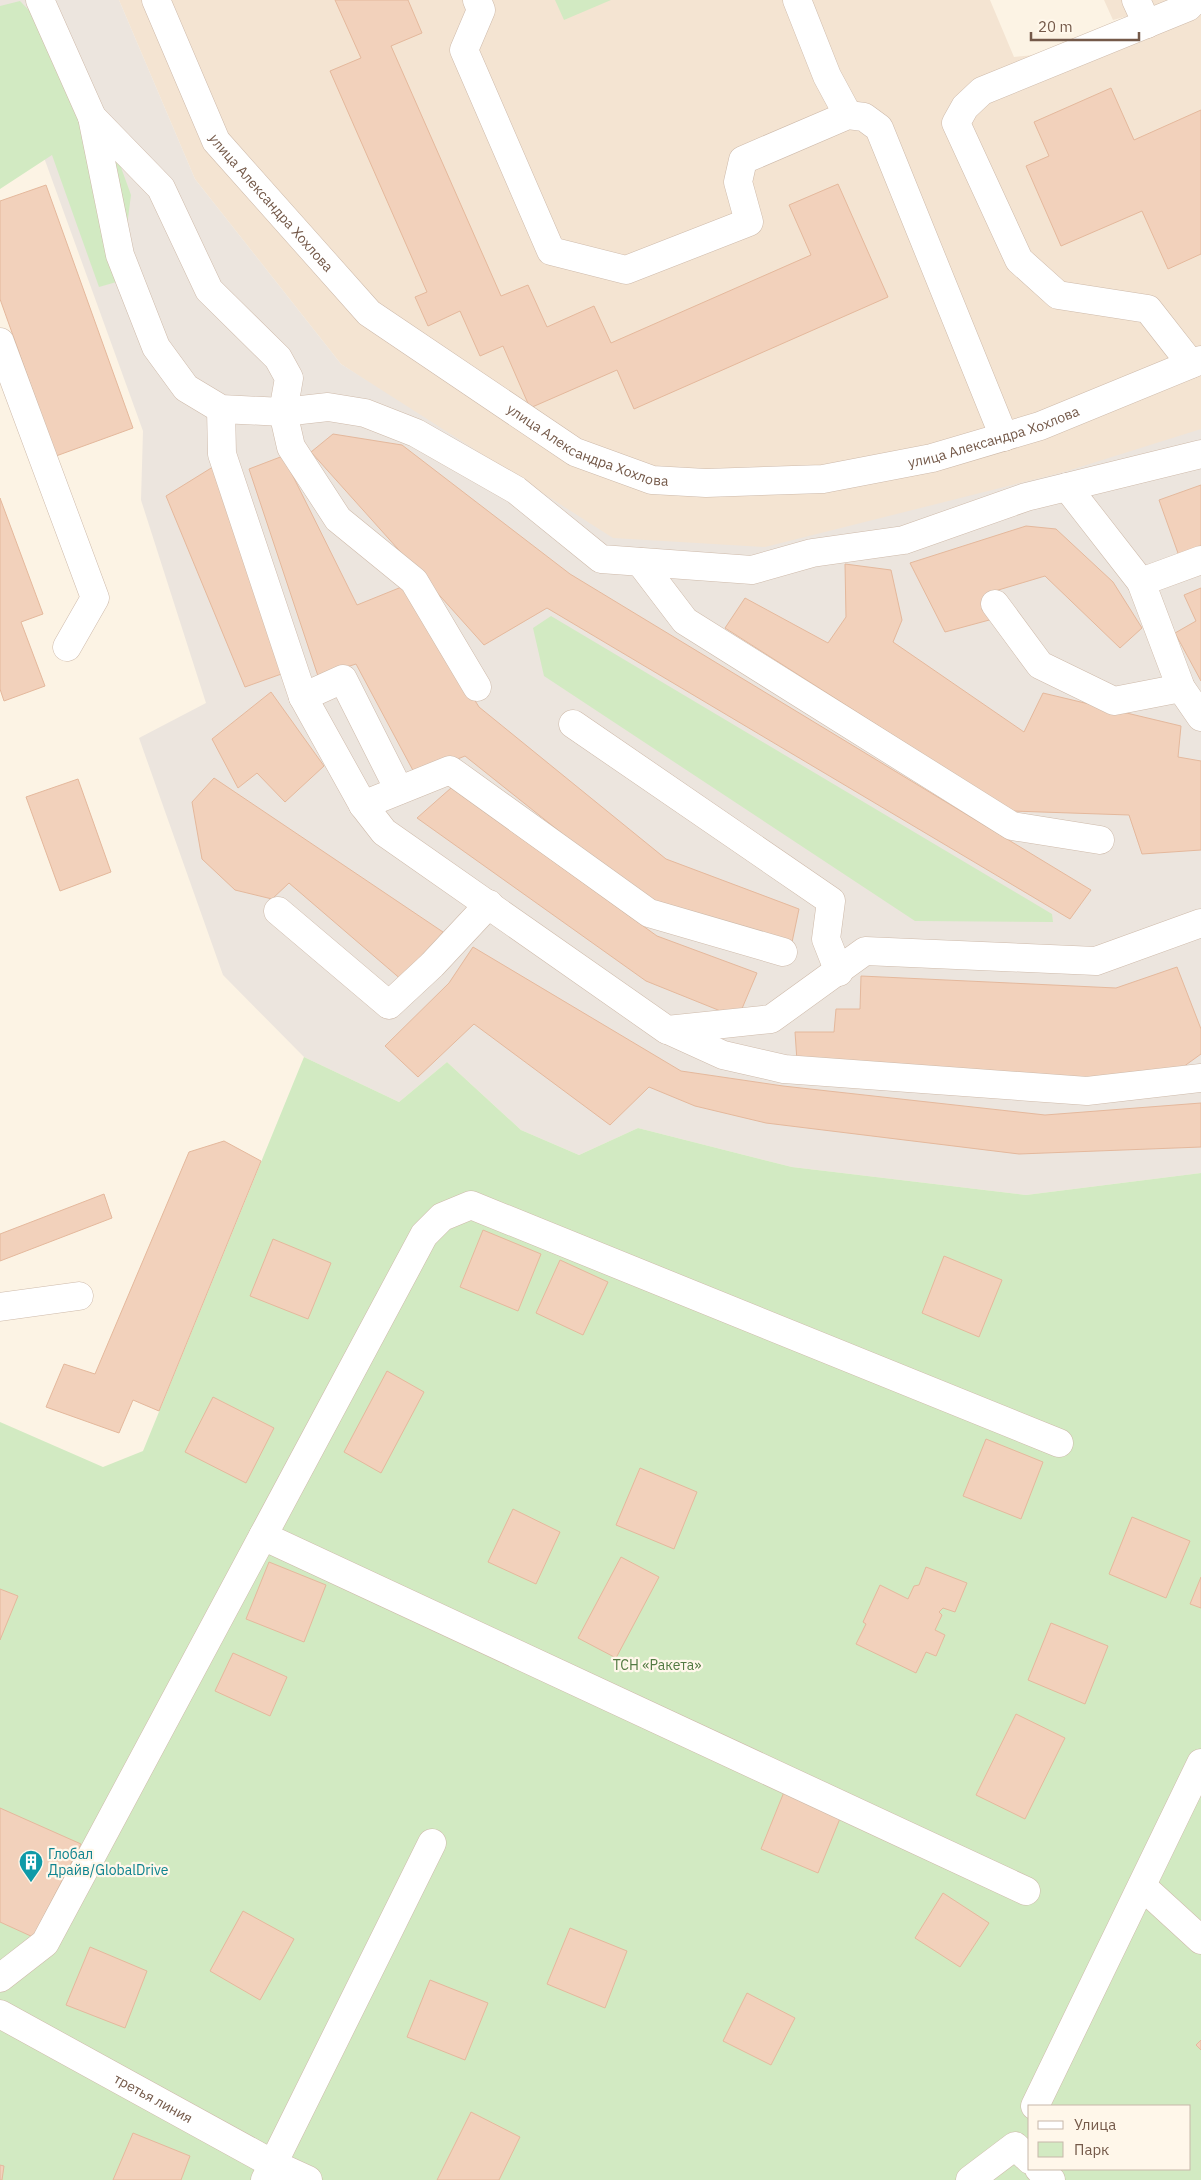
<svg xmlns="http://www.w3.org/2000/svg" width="1201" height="2180" font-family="'IBM Plex Sans',sans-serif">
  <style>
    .residential { fill: #f4e4d2 }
    .industrial { fill: #ece5de }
    .green { fill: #d2eac2; fill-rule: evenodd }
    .building { fill: #f2d1bb; stroke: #e4b89c }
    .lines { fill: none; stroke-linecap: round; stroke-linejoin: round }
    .minor-casing { stroke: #cebaaa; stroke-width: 29 }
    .minor { stroke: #fff; stroke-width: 28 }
    .labels { text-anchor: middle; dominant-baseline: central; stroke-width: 4.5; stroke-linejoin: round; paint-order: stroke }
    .street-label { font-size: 14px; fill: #745949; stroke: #fff7ea }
    .park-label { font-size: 14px; fill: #527a42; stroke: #fff7ea }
    .culture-label { font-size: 14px; fill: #0d838f; stroke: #fff7ea; text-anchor: start }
  </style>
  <rect width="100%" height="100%" fill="#fcf3e4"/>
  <path class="residential" d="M119 0H990L1014 57 1118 47 1201 15V450L904 540 640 562 341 364 195 179Z
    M1104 0H1188L1113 20Z"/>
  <path class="industrial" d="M0 0H119L195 179 341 364 613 538 765 547 1064 472 1201 429V1173L1026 1195 792 1167 638 1128 579 1155 521 1130 447 1062 399 1102 304 1057 223 975 139 738 206 703 141 500 143 431 0 36Z"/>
  <path class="green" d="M555 0H611L564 20Z
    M20 1 85 68 131 195 120 281 99 287 52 155 0 189V6Z
    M551 616 1052 914 1053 922 915 921 544 676 533 628Z
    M304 1057 399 1102 447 1062 521 1130 579 1155 638 1128 792 1167 1026 1195 1201 1173V2180H0V1422L103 1467 143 1451ZM1030 2106H1190V2169H1030Z"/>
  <path class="building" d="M335 0H408L422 33 391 46 501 296 528 285 547 327 594 306 611 343 811 255 789 205 838 184 888 297 634 409 617 370 530 408 503 346 480 356 460 311 428 326 415 297 427 292 330 71 361 58Z
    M1111 88 1134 140 1201 110V254L1168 269 1142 211 1061 246 1026 166 1049 156 1034 122Z
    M46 185 133 428 56 456 0 299V201Z
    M333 434 402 445 570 574 1091 890 1070 919 547 608 484 645 311 452Z
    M283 456 357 605 404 586 479 707 666 859 799 909 791 947 648 902 465 756 416 776 356 664 318 676 249 469Z
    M216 465 287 672 245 687 166 496Z
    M1201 485V550L1179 556 1159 500Z
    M0 498 43 614 21 622 45 686 4 701 0 689Z
    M1026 526 1056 529 1113 582 1142 628 1120 648 1045 576 985 594 993 619 945 632 910 563Z
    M845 564 891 570 902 620 893 642 1024 732 1043 693 1181 726 1178 757 1201 761V850L1142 854 1129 815 1012 811 725 628 745 598 828 643 846 617Z
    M1201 588V681L1175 633 1196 621 1184 595Z
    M271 692 324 766 285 802 257 773 238 788 212 739Z
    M214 778 443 932 403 981 289 883 272 899 235 890 202 859 192 802Z
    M78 779 111 872 60 891 26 797Z
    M451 788 657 936 757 973 738 1018 646 981 417 818Z
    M473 947 681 1071 783 1086 1045 1115 1201 1103V1147L1019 1154 766 1123 695 1106 649 1087 610 1125 474 1024 418 1077 385 1046 449 983Z
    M1177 967 1201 1029V1054L1183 1067 1092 1082 797 1061 795 1032H834L836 1009H860L861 976 1116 988Z
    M224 1141 261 1161 159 1411 133 1400 119 1433 46 1407 64 1364 95 1374 189 1152Z
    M104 1194 112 1218 0 1261V1234Z
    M483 1230 541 1254 518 1311 460 1287Z
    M273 1239 331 1263 308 1319 250 1296Z
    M944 1256 1002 1280 979 1337 922 1313Z
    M560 1260 608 1282 583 1335 536 1313Z
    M387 1371 424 1392 381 1473 344 1452Z
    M213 1397 274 1428 246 1483 185 1452Z
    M986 1439 1043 1462 1021 1519 963 1496Z
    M640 1468 697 1492 674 1549 616 1525Z
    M513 1509 560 1532 536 1584 488 1562Z
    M1132 1517 1190 1541 1166 1598 1109 1574Z
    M621 1557 659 1577 616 1658 578 1638Z
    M269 1562 326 1585 304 1642 246 1619Z
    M926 1567 967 1583 955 1612 943 1608 939 1612 942 1615 935 1630 945 1635 936 1656 926 1652 916 1673 856 1644 866 1624 863 1622 880 1585 908 1599 914 1586 919 1585Z
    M1201 1577V1608L1190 1604Z
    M0 1589 18 1596 0 1640Z
    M1051 1623 1108 1646 1085 1704 1028 1680Z
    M233 1653 287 1677 270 1716 215 1691Z
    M1016 1714 1065 1738 1025 1819 976 1795Z
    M784 1792 841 1816 818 1873 761 1849Z
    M0 1808 81 1844 33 1937 0 1922Z
    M943 1893 989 1923 960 1967 915 1938Z
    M243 1911 294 1939 260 2000 210 1971Z
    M570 1928 627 1951 605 2008 547 1984Z
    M90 1947 147 1971 125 2028 66 2005Z
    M430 1980 488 2003 465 2060 407 2037Z
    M747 1993 795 2018 771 2065 723 2041Z
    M1201 2040V2050L1196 2045Z
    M471 2112 520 2137 499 2180H437Z
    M133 2133 190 2156 181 2180H113Z
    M0 2165 4 2166 2 2180H0Z"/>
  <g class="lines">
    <defs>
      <g id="minor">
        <path d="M40 0 92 117 120 255 156 347 186 388 221 409 283 412 328 407 365 413 416 433 516 490 601 559 752 570 812 553 904 540 1026 497 1201 454"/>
        <path id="s1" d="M156 0 216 141 369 313 575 452 652 480 706 483 823 479 932 458 1040 426 1201 360"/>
        <path d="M477 0 481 10 464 50 551 251 626 270 749 222 738 182 743 160 848 115 864 117 879 128 1004 437"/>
        <path d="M797 0 827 76 848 115"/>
        <path d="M1136 0 1147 24"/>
        <path d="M92 117 161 188 209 290 278 358 289 378 283 412 291 447 338 519 414 581 477 687"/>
        <path d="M0 342 95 598 67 647"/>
        <path d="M1191 364 1148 309 1058 295 1019 260 956 123 965 107 982 91 1188 7 1195 0"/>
        <path d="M221 409 222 454 303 697 363 805 384 832 667 1030 771 1019 865 951 1096 961 1201 923"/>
        <path d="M1067 487 1141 582 1181 688 1201 717"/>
        <path d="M640 562 685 621 1012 826 1100 840"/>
        <path d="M1141 582 1201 560"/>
        <path d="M995 604 1040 665 1114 701 1181 688"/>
        <path d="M303 697 343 679 399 790"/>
        <path d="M573 724 831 901 826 939 839 972"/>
        <path d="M363 805 450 770 649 913 783 952"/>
        <path d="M278 911 389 1005 432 965 489 904"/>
        <path d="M668 1030 723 1055 784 1069 1087 1091 1201 1078"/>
        <path d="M0 1307 79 1296"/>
        <path d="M263 1536 1026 1891"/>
        <path d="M1142 1886 1201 1940"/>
        <path d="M0 1978 45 1943 424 1235 442 1217 471 1205 1059 1443"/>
        <path id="s2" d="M0 2014 273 2164 308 2180"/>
        <path d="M1035 2106 1201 1763"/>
        <path d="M1039 2169 1051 2180"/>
        <path d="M265 2180 432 1843"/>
        <path d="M970 2180 1015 2146 1030 2160"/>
      </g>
    </defs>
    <use href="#minor" class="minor-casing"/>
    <use href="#minor" class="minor"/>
  </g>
  <defs>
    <symbol id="building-pin" viewBox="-11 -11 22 30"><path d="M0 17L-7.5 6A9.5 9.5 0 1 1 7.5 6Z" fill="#0f9aa8" stroke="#fff7ea"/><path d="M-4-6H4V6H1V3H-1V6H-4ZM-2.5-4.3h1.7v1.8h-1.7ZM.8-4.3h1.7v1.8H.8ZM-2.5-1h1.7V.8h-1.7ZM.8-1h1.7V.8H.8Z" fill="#fff"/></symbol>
  </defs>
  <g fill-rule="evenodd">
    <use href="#building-pin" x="17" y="1848" width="28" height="38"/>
  </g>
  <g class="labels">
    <g class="street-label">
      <text stroke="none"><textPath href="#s1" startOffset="236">улица Александра Хохлова</textPath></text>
      <text stroke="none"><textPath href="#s1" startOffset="1061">улица Александра Хохлова</textPath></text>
      <text stroke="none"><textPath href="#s1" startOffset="641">улица Александра Хохлова</textPath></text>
      <text stroke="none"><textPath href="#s2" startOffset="175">третья линия</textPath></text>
    </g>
    <g class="park-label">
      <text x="657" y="1665">ТСН «Ракета»</text>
    </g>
    <g class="culture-label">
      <text x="48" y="1854">Глобал<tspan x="48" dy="16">Драйв/GlobalDrive</tspan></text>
    </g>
  </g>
  <rect x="1028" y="2105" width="162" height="65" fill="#fff7ea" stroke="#c7b8aa"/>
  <rect x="1038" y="2121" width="25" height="8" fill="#ffffff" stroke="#c7b8aa"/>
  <text x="1074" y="2130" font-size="15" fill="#745949">Улица</text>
  <rect x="1038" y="2142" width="25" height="15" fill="#d2eac2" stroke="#c7b8aa"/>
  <text x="1074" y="2155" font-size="15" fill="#745949">Парк</text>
  <path d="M1031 32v8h108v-8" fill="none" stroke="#745949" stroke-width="2.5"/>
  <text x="1038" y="32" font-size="15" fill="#745949" stroke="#fff7ea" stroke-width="4" paint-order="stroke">20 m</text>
</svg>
